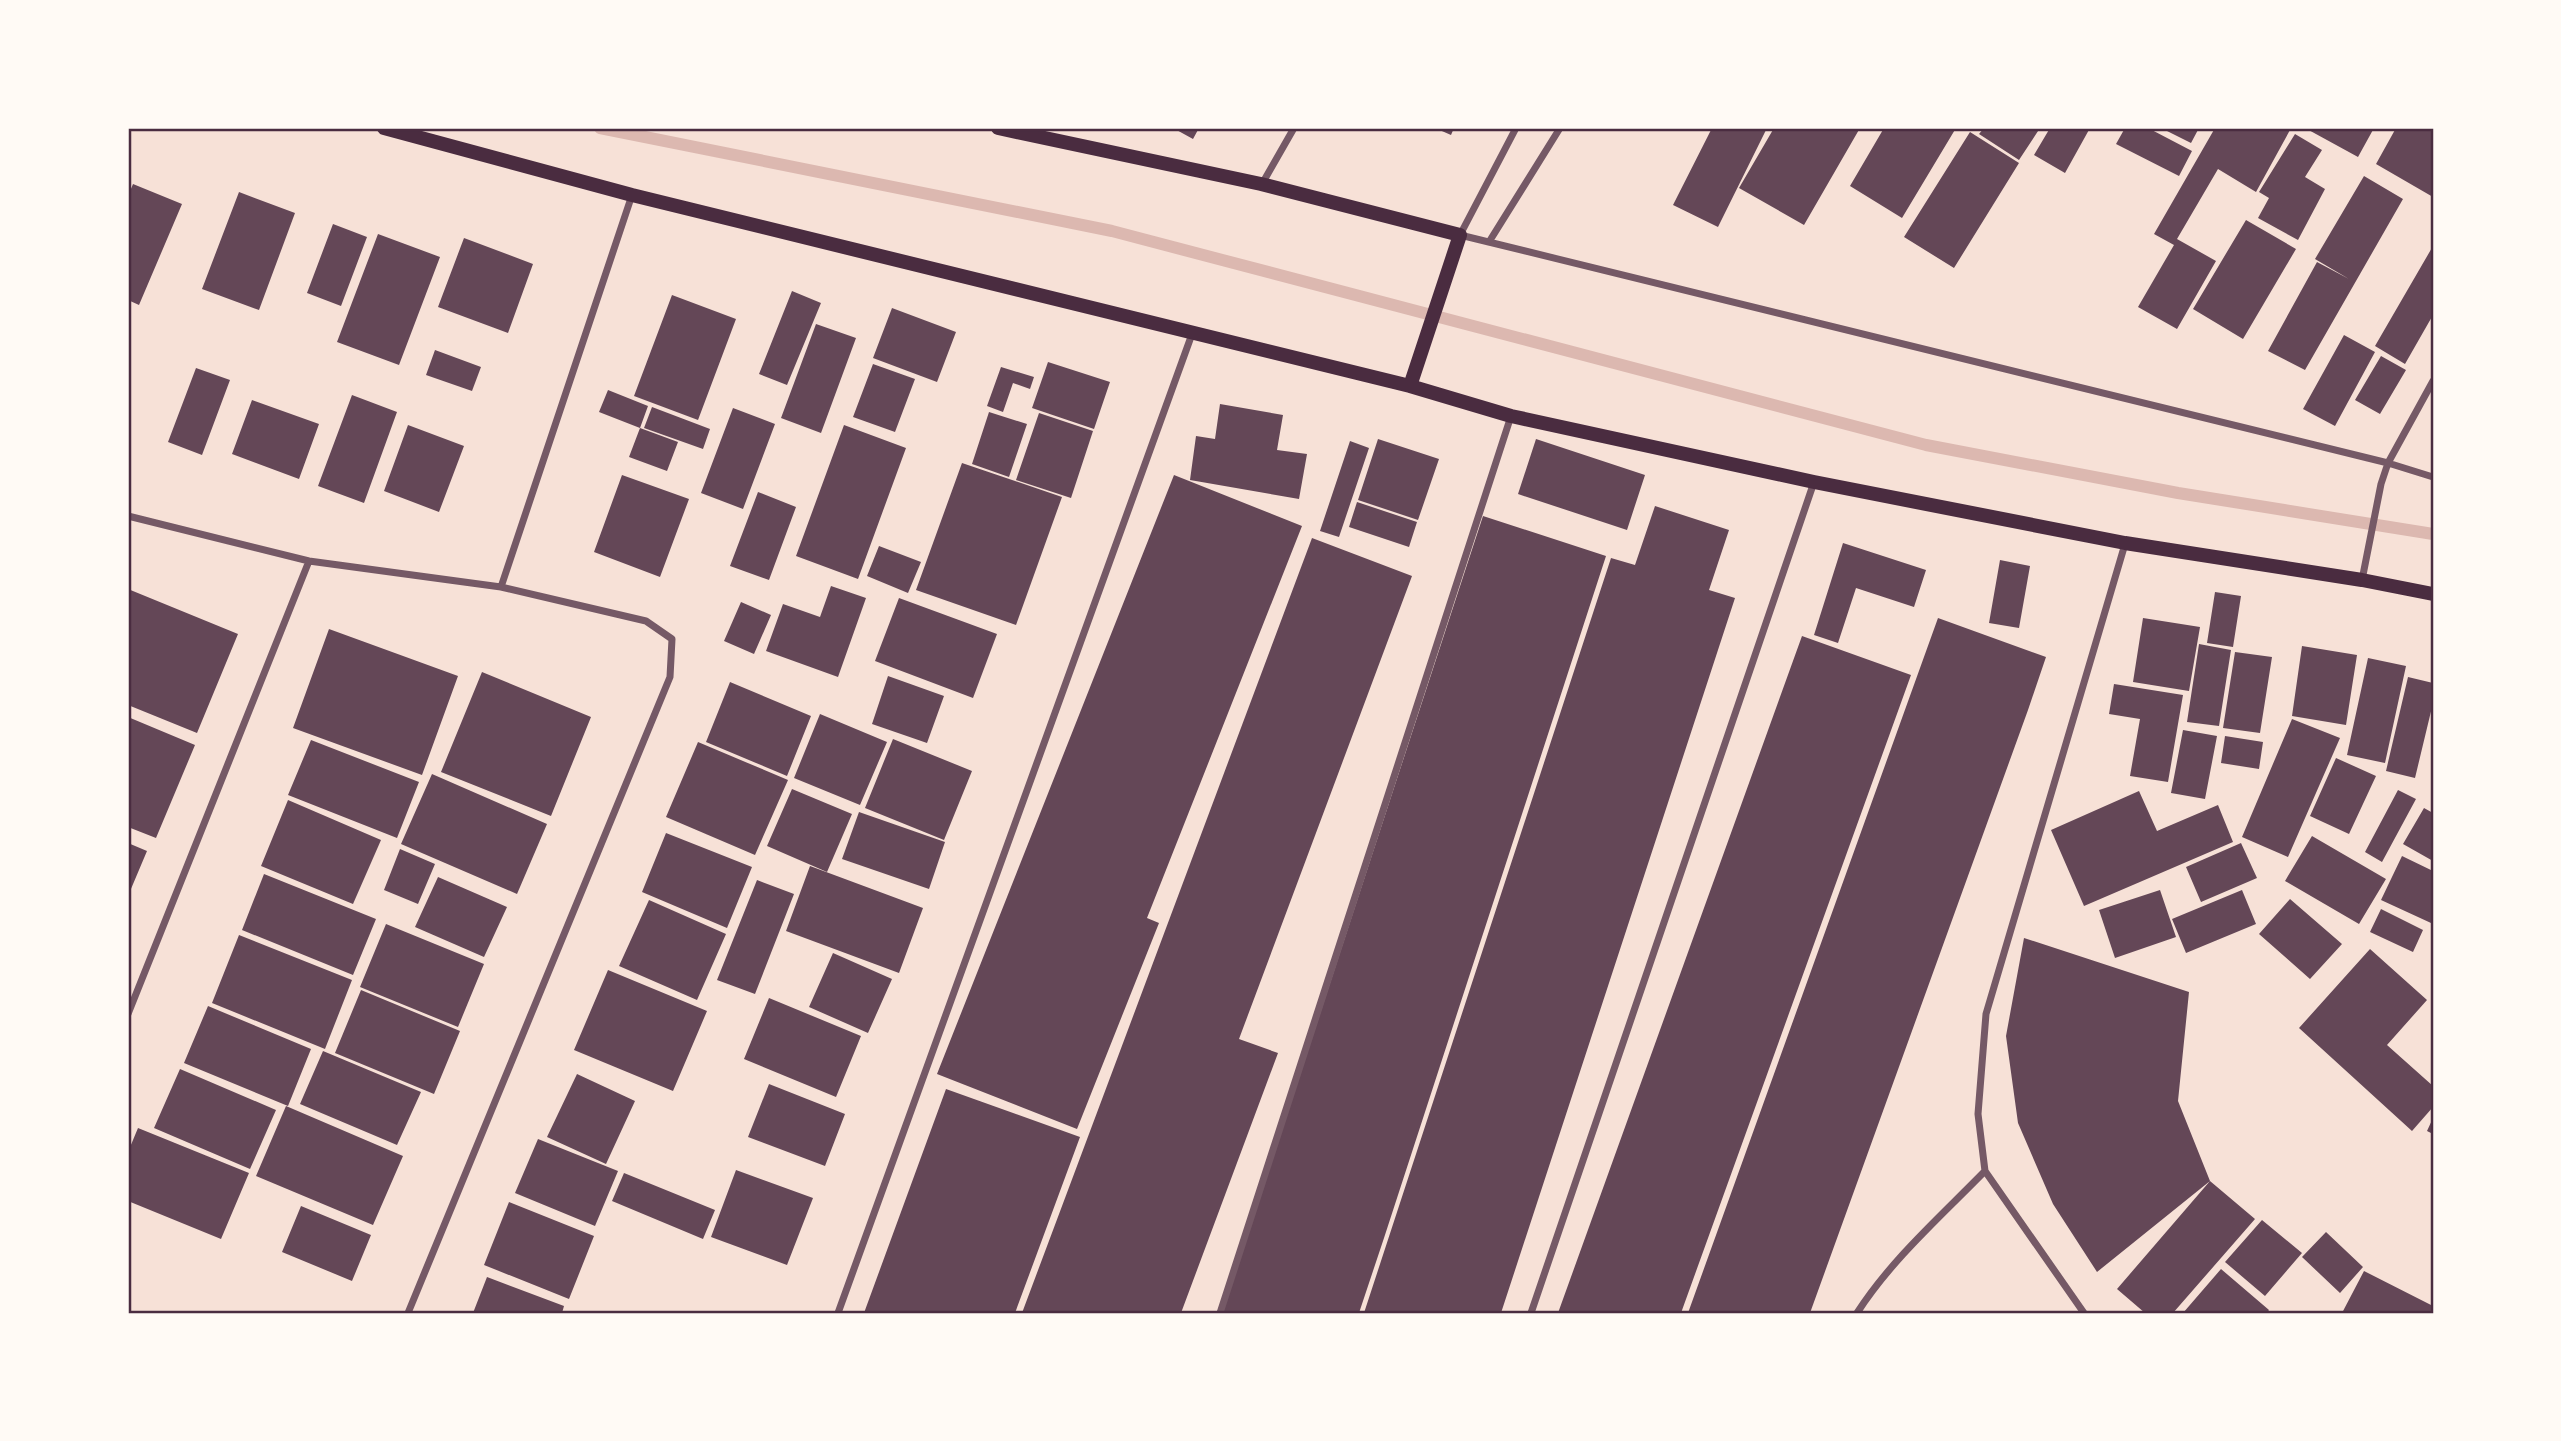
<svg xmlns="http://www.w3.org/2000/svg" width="2561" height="1441" font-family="'Crimson Pro',serif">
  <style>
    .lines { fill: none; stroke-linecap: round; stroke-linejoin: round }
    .stream { stroke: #dcb8b0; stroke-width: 12 }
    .building { fill: #644757 }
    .minor { stroke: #755966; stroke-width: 7 }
    .secondary { stroke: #4a2c40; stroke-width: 14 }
    .neatline { fill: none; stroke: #4a2c40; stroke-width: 2.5 }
  </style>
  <rect width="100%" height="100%" fill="#f7e1d7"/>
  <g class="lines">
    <path class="stream" d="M600 128 1112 231 1926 445 2178 493 2433 534"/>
  </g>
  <path class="building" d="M1173 128H1199L1193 139Z
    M1435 128H1454L1451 135Z
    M1712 128H1767L1718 227 1673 205Z
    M1774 128H1860L1804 225 1739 188Z
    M1884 128H1956L1902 218 1850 186Z
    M1984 128H2040L2019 160 1979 134Z
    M2050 128H2090L2065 173 2034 155Z
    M2125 128H2148L2192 151 2179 176 2116 144Z
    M2161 128H2199L2191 143Z
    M2215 128H2286L2290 130 2256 192 2218 169 2177 239 2216 261 2177 329 2138 307 2174 245 2154 234Z
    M2305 128H2374L2358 157Z
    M2396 128H2433V197L2376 164Z
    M1970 132 2019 163 1954 268 1904 237Z
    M2295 134 2322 150 2305 177 2325 189 2298 240 2258 218 2269 198 2259 192Z
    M2364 176 2403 199 2305 370 2268 351 2317 262 2349 279 2315 259Z
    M133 184 182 204 139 305 128 300V196Z
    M239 192 295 213 259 310 202 289Z
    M2246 220 2296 249 2243 339 2193 309Z
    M333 224 367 237 341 306 307 293Z
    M378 234 440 257 399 365 337 342Z
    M464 238 533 264 508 333 438 307Z
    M2433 246V315L2405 364 2375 346Z
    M792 291 821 303 787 385 759 374Z
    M672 295 736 319 698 420 634 396Z
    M892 308 956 332 937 382 873 358Z
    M816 324 856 338 821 433 781 418Z
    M2344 335 2375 352 2335 426 2303 409Z
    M435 350 481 367 472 391 426 375Z
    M2381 356 2406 370 2380 414 2355 400Z
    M1048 362 1110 382 1094 429 1032 408Z
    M873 364 915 379 895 432 853 417Z
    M1001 367 1034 377 1030 389 1013 383 1003 412 987 406Z
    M196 368 230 380 202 455 168 442Z
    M608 390 648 406 640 428 599 412Z
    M352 395 397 412 364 503 318 486Z
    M252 400 319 424 299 479 232 454Z
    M1220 404 1283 415 1277 450 1307 454 1299 499 1190 480 1196 436 1215 439Z
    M652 407 710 429 703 449 644 428Z
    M733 408 775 424 743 509 701 493Z
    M989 412 1027 424 1009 477 972 464Z
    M1039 413 1093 431 1071 498 1016 480Z
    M408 425 464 446 439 512 384 491Z
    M844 425 906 448 858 579 796 556Z
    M640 428 678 442 667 471 629 457Z
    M1378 439 1439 459 1418 520 1358 500Z
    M1536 439 1645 475 1627 530 1518 494Z
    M1350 441 1369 448 1339 537 1320 531Z
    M962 463 1062 497 1016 625 916 590Z
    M622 475 689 499 660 577 594 552Z
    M1174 475 1302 526 1147 918 1159 923 1077 1129 937 1074Z
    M758 492 796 507 769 580 730 566Z
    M1357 502 1417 522 1409 547 1349 527Z
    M1655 506 1729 530 1709 590 1735 598 1501 1313H1364L1611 558 1635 565Z
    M1483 516 1606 556 1384 1238 1359 1313H1222Z
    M1312 538 1412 576 1239 1039 1278 1053 1181 1313H1022Z
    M1843 543 1926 570 1914 607 1856 588 1838 643 1814 635Z
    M879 546 921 562 908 593 867 576Z
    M2000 560 2030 566 2019 628 1989 623Z
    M831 586 866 598 838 677 766 651 783 604 820 617Z
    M128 589 238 634 197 733 128 705Z
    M2215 592 2241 596 2233 647 2207 643Z
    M899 598 997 634 973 698 875 661Z
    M741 602 771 615 754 654 724 641Z
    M1938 618 2046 657 2028 710 1810 1313H1688Z
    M2143 618 2200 627 2189 691 2133 682Z
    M329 629 458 676 422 775 293 728Z
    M1802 636 1911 675 1681 1313H1558Z
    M2199 644 2231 650 2219 726 2187 722Z
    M2302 646 2357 655 2346 725 2292 716Z
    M2235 652 2272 657 2260 733 2223 728Z
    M2368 658 2406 666 2385 763 2347 755Z
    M482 672 591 717 551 816 441 772Z
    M888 676 944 696 927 743 872 724Z
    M2408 677 2433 683V703L2415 778 2386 771Z
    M730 682 811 716 787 776 706 742Z
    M2114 684 2183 695 2168 782 2130 776 2140 719 2109 714Z
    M820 714 887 742 860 805 794 778Z
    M128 717 195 745 156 838 128 827Z
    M2292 719 2340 738 2288 857 2242 837Z
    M2183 730 2217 736 2205 799 2171 793Z
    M2225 736 2263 742 2259 769 2221 763Z
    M893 739 972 771 944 840 865 808Z
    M311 740 419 782 397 838 288 795Z
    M698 742 788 780 755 855 666 817Z
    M2336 758 2376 776 2349 834 2310 816Z
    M432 774 547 824 517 894 401 844Z
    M792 789 852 814 827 872 767 846Z
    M2398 790 2416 799 2382 862 2365 852Z
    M2139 791 2157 831 2218 805 2233 842 2084 906 2051 830Z
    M288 800 381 840 353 904 261 866Z
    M2424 808 2433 813V861L2403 844Z
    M859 812 945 842 929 889 842 859Z
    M666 833 752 867 727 928 642 892Z
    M2312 836 2386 879 2359 924 2285 881Z
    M128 843 147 851 128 896Z
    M2241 843 2257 878 2201 902 2186 867Z
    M400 849 435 864 418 904 384 890Z
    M2402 856 2433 871V918L2431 923 2381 900Z
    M810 866 923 908 899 973 786 931Z
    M264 874 376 919 353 975 242 930Z
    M438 877 507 907 484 957 415 927Z
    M757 880 794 894 755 994 717 980Z
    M2160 890 2176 937 2115 958 2099 910Z
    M2242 890 2256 924 2186 953 2172 919Z
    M2290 899 2342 944 2310 979 2259 934Z
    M649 900 726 934 697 1000 619 966Z
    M2381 909 2423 930 2413 952 2370 932Z
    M386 924 484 964 458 1027 360 987Z
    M239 935 352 980 325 1049 212 1003Z
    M2024 938 2189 992 2178 1101 2210 1181 2097 1272 2053 1204 2018 1123 2006 1036Z
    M2370 949 2427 1000 2387 1045 2433 1086V1107L2412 1131 2299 1028Z
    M833 953 892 979 868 1033 809 1007Z
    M608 970 707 1011 673 1091 574 1050Z
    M361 990 460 1031 434 1094 335 1053Z
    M769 998 861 1036 836 1097 744 1059Z
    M208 1006 311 1049 288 1106 184 1063Z
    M323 1051 421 1092 397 1145 300 1104Z
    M180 1069 276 1110 250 1169 154 1128Z
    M577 1074 635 1101 606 1164 547 1137Z
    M769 1084 845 1114 825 1166 748 1137Z
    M946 1089 1080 1137 1015 1313H864Z
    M286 1106 403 1156 373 1225 256 1176Z
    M2433 1118V1134L2427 1131Z
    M138 1128 249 1173 221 1239 128 1201V1152Z
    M538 1139 618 1171 595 1226 515 1193Z
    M736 1170 813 1198 787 1265 711 1237Z
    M624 1173 715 1210 703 1239 612 1201Z
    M2210 1181 2255 1219 2173 1313H2145L2117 1289Z
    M509 1202 594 1236 569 1299 484 1265Z
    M301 1206 371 1235 352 1281 282 1252Z
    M2262 1220 2302 1253 2265 1296 2225 1262Z
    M2326 1232 2363 1267 2340 1293 2302 1257Z
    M2221 1269 2269 1310 2267 1313H2183Z
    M2364 1271 2433 1306 2430 1313H2342Z
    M487 1277 564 1306 562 1313H473Z"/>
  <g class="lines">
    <path class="minor" d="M1516 128 1460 235 2388 463 2433 477
      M1262 184 1294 128
      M1489 242 1560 128
      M128 516 309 561 501 587 646 621 672 639 670 677 408 1313
      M2362 580 2381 484 2388 463 2433 381
      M501 587 632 195
      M128 1014 309 561
      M1985 1171 2084 1313
      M838 1313 1192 334
      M1220 1313 1511 416
      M1531 1313 1814 482
      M1857 1313C1891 1260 1941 1216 1985 1171L1978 1114 1986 1014 2125 544"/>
    <path class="secondary" d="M384 128 632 195 1410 386 1511 416 1814 482 2125 543 2362 580 2433 594
      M998 128 1261 184 1460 235 1410 386"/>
  </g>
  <rect width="2561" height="1441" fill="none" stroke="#fffaf5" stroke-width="259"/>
  <rect x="130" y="130" width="2302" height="1182" class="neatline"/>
</svg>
